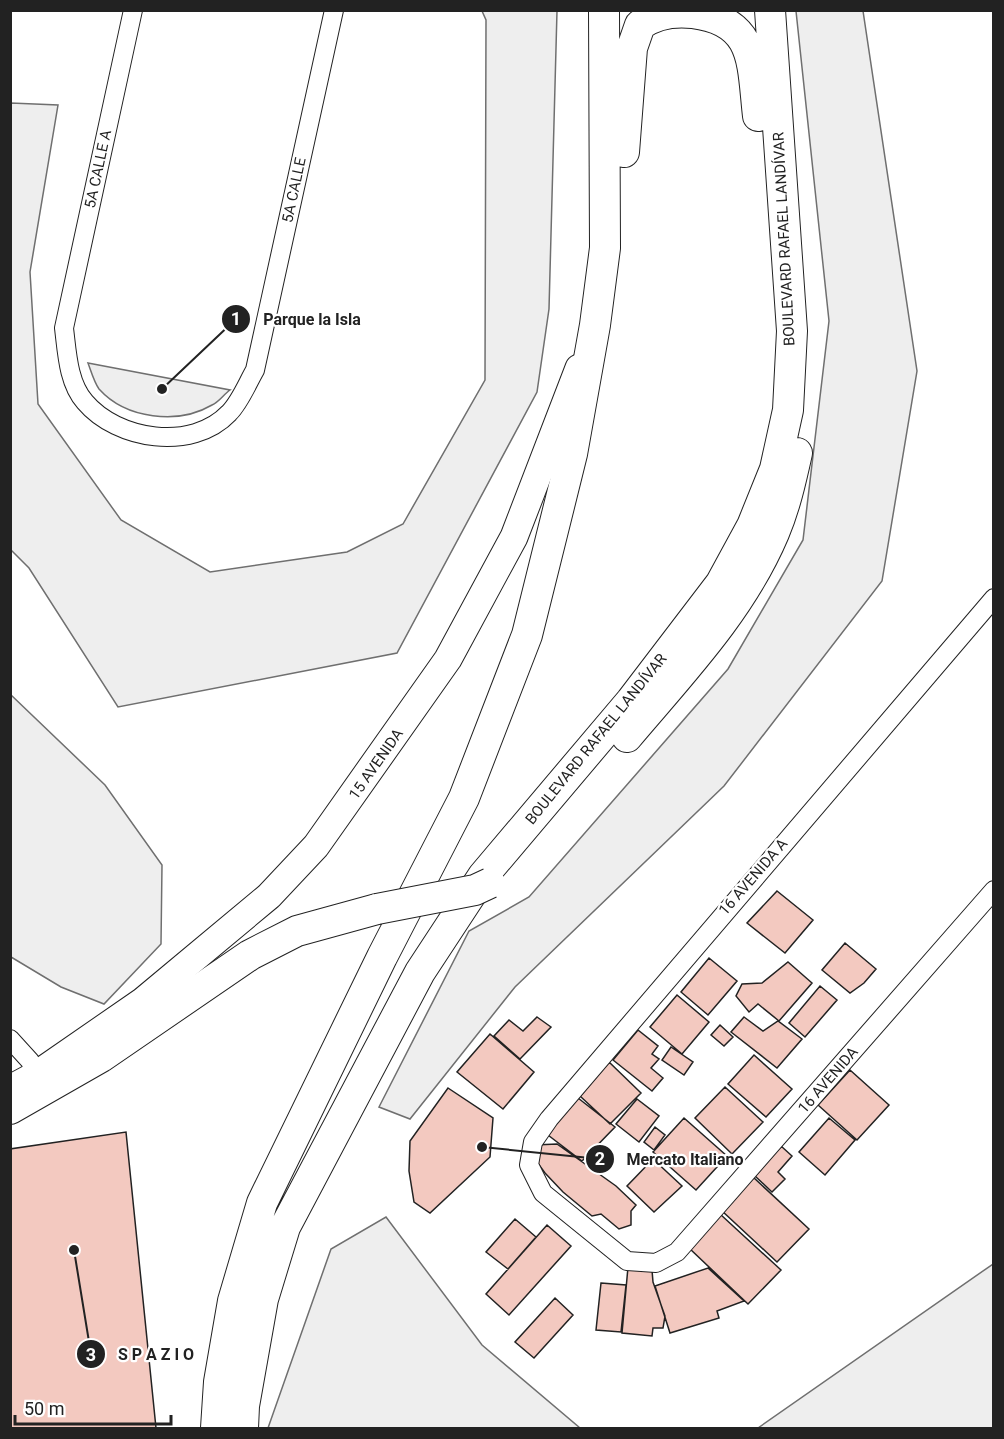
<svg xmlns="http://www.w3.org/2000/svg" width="1004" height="1439" font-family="Roboto,sans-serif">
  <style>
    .green { fill: #eee; stroke: #6f6f6f; stroke-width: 1.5 }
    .building { fill: #f3c9c0; stroke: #222; stroke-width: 1.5 }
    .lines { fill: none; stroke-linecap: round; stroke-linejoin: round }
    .street-casing { stroke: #222; stroke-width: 20 }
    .secondary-casing { stroke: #222; stroke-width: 29 }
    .primary-casing { stroke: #222; stroke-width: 32 }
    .street { stroke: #fff; stroke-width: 18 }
    .secondary { stroke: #fff; stroke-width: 27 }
    .primary { stroke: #fff; stroke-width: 30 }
    .primary-bridge-casing { stroke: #222; stroke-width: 32; stroke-linecap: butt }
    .primary-bridge { stroke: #fff; stroke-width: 30 }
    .labels { text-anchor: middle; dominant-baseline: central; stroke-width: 4.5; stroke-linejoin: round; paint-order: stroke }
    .street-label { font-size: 15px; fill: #222; stroke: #fff }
    .leader { fill: none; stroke: #222; stroke-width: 2 }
    .callout-dot { fill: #222; stroke: #fff; stroke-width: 2 }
    .mark-label { font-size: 18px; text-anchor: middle; font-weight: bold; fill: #fff }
    .callout-label { font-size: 16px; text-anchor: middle; font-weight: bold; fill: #222; stroke: #fff; stroke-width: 4.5; stroke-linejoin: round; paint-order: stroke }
  </style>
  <rect width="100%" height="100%" fill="#fff"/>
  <path class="green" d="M482 11H557L549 309 537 392 397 653 118 707 29 568 11 550V103L58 105 30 272 38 404 121 520 210 572 347 552 403 524 485 380 486 20Z
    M796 11H863L917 371 882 581 724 786 515 987 410 1119 379 1107 469 931 529 897 728 669 803 540 829 321Z
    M88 363 230 390C224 394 219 402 212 405 178 425 126 419 99 389 94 382 91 371 88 363Z
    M10 694 105 785 162 865 161 944 104 1004 61 987 11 957Z
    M386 1217 482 1345 580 1428H268L331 1249Z
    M993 1260V1428H758L993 1264Z"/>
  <path class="building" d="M777 891 813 920 785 953 747 923Z
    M845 943 876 969 864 983 850 993 822 970Z
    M709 958 737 981 708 1015 681 992Z
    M788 962 812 983 779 1021 758 1004 749 1012 736 996 742 984 762 983Z
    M820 986 837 1000 805 1037 789 1023Z
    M677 995 709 1022 682 1054 650 1027Z
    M537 1017 551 1027 520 1059 494 1036 509 1020 523 1031Z
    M744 1017 763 1031 778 1021 802 1039 777 1068 731 1032Z
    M720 1025 733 1037 724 1046 711 1035Z
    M638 1030 658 1046 652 1054 659 1059 651 1068 663 1078 652 1091 613 1060Z
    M490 1034 534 1072 503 1109 457 1072Z
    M671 1047 693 1062 684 1075 662 1060Z
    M754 1055 792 1089 766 1117 728 1084Z
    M609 1062 641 1093 610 1124 580 1096Z
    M850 1070 889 1105 857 1140 818 1105Z
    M725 1087 763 1122 732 1154 695 1118Z
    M448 1088 493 1118 490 1157 430 1213 414 1202 409 1171 410 1141Z
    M578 1098 615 1127 582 1161 544 1132Z
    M637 1099 659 1116 639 1142 616 1124Z
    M684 1118 727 1156 696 1190 653 1152Z
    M829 1118 855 1140 825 1175 799 1152Z
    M655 1127 665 1135 654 1150 644 1142Z
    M126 1132 156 1428H10V1149Z
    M557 1144 616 1186 636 1205 631 1211V1225L619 1229 601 1214 592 1216 563 1192 545 1173 531 1154 535 1145Z
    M781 1146 792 1156 778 1172 785 1179 772 1192 755 1176Z
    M653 1159 682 1186 654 1212 627 1186Z
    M753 1177 809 1229 777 1262 721 1210Z
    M720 1214 781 1270 748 1304 689 1248Z
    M515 1219 536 1237 508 1269 486 1252Z
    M547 1225 571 1246 509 1315 486 1294Z
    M628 1267 652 1270 653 1282 665 1316 663 1328H653L652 1336 622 1333Z
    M708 1268 744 1301 717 1311 719 1318 670 1333 655 1286Z
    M601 1283 626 1285 621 1332 596 1330Z
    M555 1298 573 1315 534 1358 515 1342Z"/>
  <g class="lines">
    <defs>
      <path id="street" d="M133 10 64 328C67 352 68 383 85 402 117 440 192 452 229 413 240 402 247 384 255 370L334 10
        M994 598 549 1119 533 1142 529 1165 543 1193 627 1261 656 1263 677 1252 994 890
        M10 1039 30 1061 36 1075"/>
      <path id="secondary" d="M10 1089 36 1075 143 1001 269 896 316 846 448 659 514 537 579 368"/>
      <path id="primary" d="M624 152 632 48 640 25C656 13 674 11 693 13 757 21 752 64 758 116
        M627 737C681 673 741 611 774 533 785 507 791 480 797 453
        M10 1109 101 1057 250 955 297 931 377 909
        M216 1428 219 1382 233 1301 262 1203 382 957 464 798 527 635 572 454 595 325 605 248 604 10
        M243 1428 244 1406 263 1299 285 1227 420 972 483 876 631 701 721 583 752 526 775 469 788 410 792 331 770 10"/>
    </defs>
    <use href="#street" class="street-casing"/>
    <use href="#secondary" class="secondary-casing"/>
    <use href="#primary" class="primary-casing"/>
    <use href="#street" class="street"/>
    <use href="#secondary" class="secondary"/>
    <use href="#primary" class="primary"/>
    <defs>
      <path id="primary-bridge" d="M377 909 475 890 490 883"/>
    </defs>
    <use href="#primary-bridge" class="primary-bridge-casing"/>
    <use href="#primary-bridge" class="primary-bridge"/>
  </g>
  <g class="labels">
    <g class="street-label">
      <text transform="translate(98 169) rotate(-78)">5A CALLE A</text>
      <text transform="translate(294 190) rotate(-78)">5A CALLE</text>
      <text transform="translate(784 239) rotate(-93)">BOULEVARD RAFAEL LANDÍVAR</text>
      <text transform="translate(596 739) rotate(-51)">BOULEVARD RAFAEL LANDÍVAR</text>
      <text transform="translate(376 764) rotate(-55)">15 AVENIDA</text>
      <text transform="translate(753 877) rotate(-49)">16 AVENIDA A</text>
      <text transform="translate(828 1080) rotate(-49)">16 AVENIDA</text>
    </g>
  </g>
  <path class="leader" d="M162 389L236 319M482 1147L600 1159M74 1250L91 1354"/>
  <g class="callout-dot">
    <circle cx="162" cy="389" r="6"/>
    <circle cx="482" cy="1147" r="6"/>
    <circle cx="74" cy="1250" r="6"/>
    <circle cx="236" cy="319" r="15"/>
    <circle cx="600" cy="1159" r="15"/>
    <circle cx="91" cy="1354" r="15"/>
  </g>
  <g class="mark-label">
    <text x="236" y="325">1</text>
    <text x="600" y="1165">2</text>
    <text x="91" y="1361">3</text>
  </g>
  <g class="callout-label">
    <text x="312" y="325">Parque la Isla</text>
    <text x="685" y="1165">Mercato Italiano</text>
    <text x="156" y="1360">S P A Z I O</text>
  </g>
  <rect width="1004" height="1439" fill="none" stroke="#222222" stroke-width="24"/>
  <path d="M15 1415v9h156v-9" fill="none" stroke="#222222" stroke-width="3"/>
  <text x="24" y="1415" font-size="18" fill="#222222" stroke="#ffffff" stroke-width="4.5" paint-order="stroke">50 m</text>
</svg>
